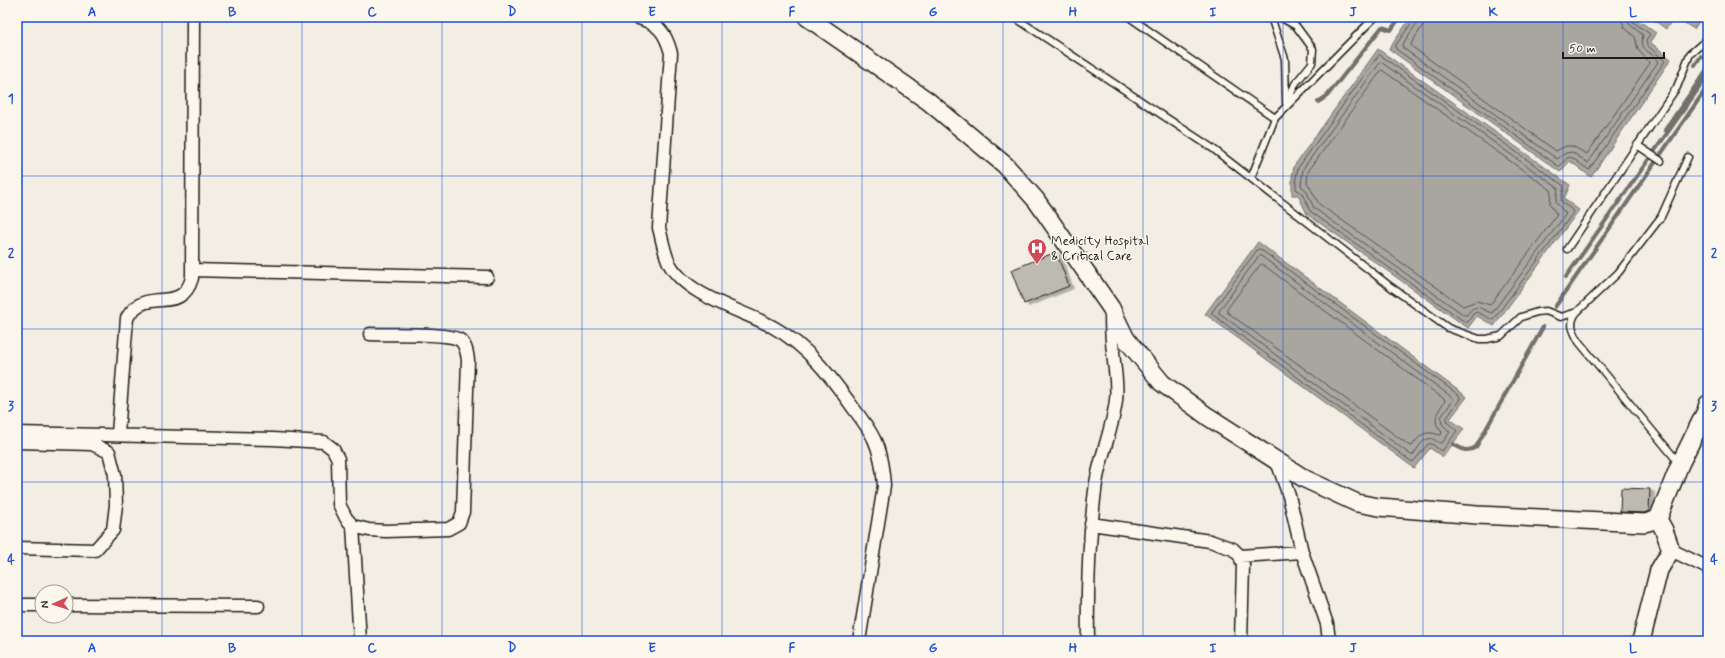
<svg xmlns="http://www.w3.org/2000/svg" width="1725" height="658" font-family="Mynerve,sans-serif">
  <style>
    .water { fill: #a9a6a0; stroke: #716f6b }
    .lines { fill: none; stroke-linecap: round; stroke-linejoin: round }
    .shore { stroke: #545351; stroke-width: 1 }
    .stream { stroke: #716f6b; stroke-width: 4 }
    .building { fill: #bdbab1; stroke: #1c1c1c; filter: url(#shadow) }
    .lane-casing { stroke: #1c1c1c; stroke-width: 9 }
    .street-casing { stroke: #1c1c1c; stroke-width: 15 }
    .secondary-casing { stroke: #1c1c1c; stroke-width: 20 }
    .lane { stroke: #fbf7ec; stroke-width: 6 }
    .street { stroke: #fbf7ec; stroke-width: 12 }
    .secondary { stroke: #fbf7ec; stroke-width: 17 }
    .grid { fill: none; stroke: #1d4ed8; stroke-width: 1; stroke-opacity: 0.55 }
    .labels { text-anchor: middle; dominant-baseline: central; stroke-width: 3; stroke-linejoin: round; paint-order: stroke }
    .poi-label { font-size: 13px; fill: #1c1c1c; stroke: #fbf7ec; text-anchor: start }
    .neatline { fill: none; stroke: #1d4ed8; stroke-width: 1.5 }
    .grid-label { font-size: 13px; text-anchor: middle; font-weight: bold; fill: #1d4ed8 }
  </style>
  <defs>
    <filter id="shadow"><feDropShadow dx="4.5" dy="2.5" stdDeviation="0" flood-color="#0004"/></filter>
  </defs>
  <rect width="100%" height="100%" fill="#f2eee4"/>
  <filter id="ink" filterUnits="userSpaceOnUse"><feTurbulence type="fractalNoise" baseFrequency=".025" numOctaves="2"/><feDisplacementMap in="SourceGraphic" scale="8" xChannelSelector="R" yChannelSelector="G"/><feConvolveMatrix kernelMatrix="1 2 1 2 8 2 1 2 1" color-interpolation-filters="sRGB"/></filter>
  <g filter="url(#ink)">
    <path class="water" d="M1411 17H1634L1656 33 1650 42 1671 59 1591 177 1570 161 1560 172 1389 49Z
      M1650 17H1702L1694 29 1675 17 1666 29Z
      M1378 49 1570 185 1564 199 1579 210 1494 326 1477 316 1468 328 1307 214 1298 195H1292V177L1294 166Z
      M1258 242 1467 397 1450 419 1464 429 1443 457 1430 448 1414 468 1205 314Z"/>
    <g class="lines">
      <path class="shore" d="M1414 17 1413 21 1395 46 1396 49 1558 166H1560L1567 158 1571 157 1589 170 1665 61 1647 45 1646 41 1650 34 1633 22 1632 17
        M1419 17 1417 23 1402 45 1403 48 1557 159 1566 153 1572 152 1588 163 1658 62C1652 50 1639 53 1643 35L1629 24 1627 17
        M1425 17 1423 25 1411 44V46L1556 151 1566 146H1572L1587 154 1650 63 1638 50 1635 37 1624 27 1621 17
        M1380 55 1564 186 1561 201 1572 210 1573 213 1493 320 1477 312 1473 314 1468 322H1465L1310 211 1302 193 1296 189V177L1298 168 1378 56Z
        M1381 62 1558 188 1556 202 1566 214 1492 313C1481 310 1476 301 1467 315H1464L1314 208 1306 190 1301 186 1303 169Z
        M1382 70 1551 190 1550 204 1557 215 1490 305 1477 301 1463 306 1319 204 1307 182 1308 172Z
        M1260 249 1460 396V399L1446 419 1447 422 1457 431 1443 450 1441 451 1432 444H1428L1414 461 1412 462 1212 314V312L1257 250Z
        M1261 256 1453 398V400L1441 417 1442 424 1450 432 1442 443C1438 443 1437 441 1433 439 1424 436 1418 448 1413 455H1411L1219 313V311L1258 257Z
        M1262 264 1444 399 1445 401C1437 412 1431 421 1442 432L1441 435C1438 435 1435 433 1431 433 1422 432 1417 439 1412 446H1410L1227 312V309L1260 265Z"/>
      <path class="stream" d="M1695 65 1701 56 1707 59 1708 58
        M1318 102 1327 96 1382 27 1391 30 1400 17
        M1665 130 1708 68
        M1566 277 1708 75
        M1555 307 1708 86
        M1453 444C1461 449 1467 453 1476 447L1543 327"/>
    </g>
    <path class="building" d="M1056 252 1069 286 1024 304 1011 270Z
      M1621 488 1650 489 1649 511 1644 513 1620 512Z"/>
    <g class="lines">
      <defs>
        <path id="lane" d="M1014 17 1212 148 1391 287 1448 328 1479 339H1487L1501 336 1521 317 1537 312 1546 311 1561 317 1577 312
          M1129 17 1275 118
          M1271 17 1285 59 1286 103
          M1280 17 1296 26 1313 49 1312 63 1295 84 1287 103
          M1637 145 1661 161
          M1251 178 1275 118 1375 17
          M1567 249 1677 87 1690 54 1704 42 1708 37
          M1679 463 1579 342C1573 331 1568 323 1577 312L1618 273 1661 217 1688 157"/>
        <path id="street" d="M635 17C658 23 665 31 671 53L659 228C662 239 664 252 669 263 686 296 742 310 773 327 808 346 832 378 854 409 861 418 869 429 874 439 881 454 883 471 884 486L859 641
          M192 270 487 277
          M17 433 273 439 324 442 333 449 338 459 339 504 346 518 353 526 369 530 386 531 448 529 459 523 463 512 468 360C467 353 466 345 460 340 449 332 387 335 370 334
          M118 434 127 318C146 284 181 317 192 278L193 17
          M17 442 92 444 109 452 115 475 116 505 113 530 95 550 17 548
          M1276 458 1289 496 1302 552 1327 624 1329 641
          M1091 524 1210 541 1233 549 1240 556 1243 565 1241 641
          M353 526 360 641
          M1671 550 1708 568
          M1240 556 1302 552
          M17 605H42
          M66 605 258 606
          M1088 641C1087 588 1089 535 1096 483 1101 454 1113 428 1116 400 1118 384 1114 367 1113 351 1111 338 1111 325 1111 311"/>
        <path id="secondary" d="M807 17 928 101 1005 165 1036 200 1111 308 1126 339 1162 383 1207 416 1305 479 1357 503 1379 507 1477 515 1645 523 1658 519 1680 464 1706 411 1708 404
          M1641 641 1659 570 1671 550 1664 530 1658 519"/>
      </defs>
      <use href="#lane" class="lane-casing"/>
      <use href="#street" class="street-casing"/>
      <use href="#secondary" class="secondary-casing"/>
      <use href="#lane" class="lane"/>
      <use href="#street" class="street"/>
      <use href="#secondary" class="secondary"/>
    </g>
  </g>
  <path class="grid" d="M162 17V641M302 17V641M442 17V641M582 17V641M722 17V641M862 17V641M1003 17V641M1143 17V641M1283 17V641M1423 17V641M1563 17V641M17 176H1708M17 329H1708M17 482H1708"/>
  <defs>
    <symbol id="hospital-pin" viewBox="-11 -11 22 30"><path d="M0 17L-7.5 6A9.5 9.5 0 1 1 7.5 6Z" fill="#d1495b" stroke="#fbf7ec"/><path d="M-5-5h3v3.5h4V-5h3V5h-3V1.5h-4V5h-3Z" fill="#fff"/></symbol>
  </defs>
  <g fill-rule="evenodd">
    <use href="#hospital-pin" x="1026" y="237" width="22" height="30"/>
  </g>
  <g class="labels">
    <g class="poi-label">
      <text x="1051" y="241">Medicity Hospital<tspan x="1051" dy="15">&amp; Critical Care</tspan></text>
    </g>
  </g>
  <rect width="1725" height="658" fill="none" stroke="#fbf7ec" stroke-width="44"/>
  <g transform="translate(54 604) rotate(267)"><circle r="19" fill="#fbf7ec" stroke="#a29f99"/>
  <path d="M0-3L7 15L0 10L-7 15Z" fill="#d1495b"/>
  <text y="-6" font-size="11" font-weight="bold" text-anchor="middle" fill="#1c1c1c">N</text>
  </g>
  <path d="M1563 52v6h101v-6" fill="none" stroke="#1c1c1c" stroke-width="2"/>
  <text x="1569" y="52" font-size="12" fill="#1c1c1c" stroke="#fbf7ec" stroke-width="3" paint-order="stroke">50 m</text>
  <rect x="22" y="22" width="1681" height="614" class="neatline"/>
  <g class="grid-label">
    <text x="92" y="16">A</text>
    <text x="232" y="16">B</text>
    <text x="372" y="16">C</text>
    <text x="512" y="16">D</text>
    <text x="652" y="16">E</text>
    <text x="792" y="16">F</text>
    <text x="933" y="16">G</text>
    <text x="1073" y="16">H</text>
    <text x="1213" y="16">I</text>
    <text x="1353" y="16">J</text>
    <text x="1493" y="16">K</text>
    <text x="1633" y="16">L</text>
    <text x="11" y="103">1</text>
    <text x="1714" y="103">1</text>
    <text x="11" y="257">2</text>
    <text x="1714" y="257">2</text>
    <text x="11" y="410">3</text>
    <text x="1714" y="410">3</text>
    <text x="11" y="564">4</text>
    <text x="1714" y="564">4</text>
    <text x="92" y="652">A</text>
    <text x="232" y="652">B</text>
    <text x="372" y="652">C</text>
    <text x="512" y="652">D</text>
    <text x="652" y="652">E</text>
    <text x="792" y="652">F</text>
    <text x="933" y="652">G</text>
    <text x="1073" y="652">H</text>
    <text x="1213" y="652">I</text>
    <text x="1353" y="652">J</text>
    <text x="1493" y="652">K</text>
    <text x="1633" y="652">L</text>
  </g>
</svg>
